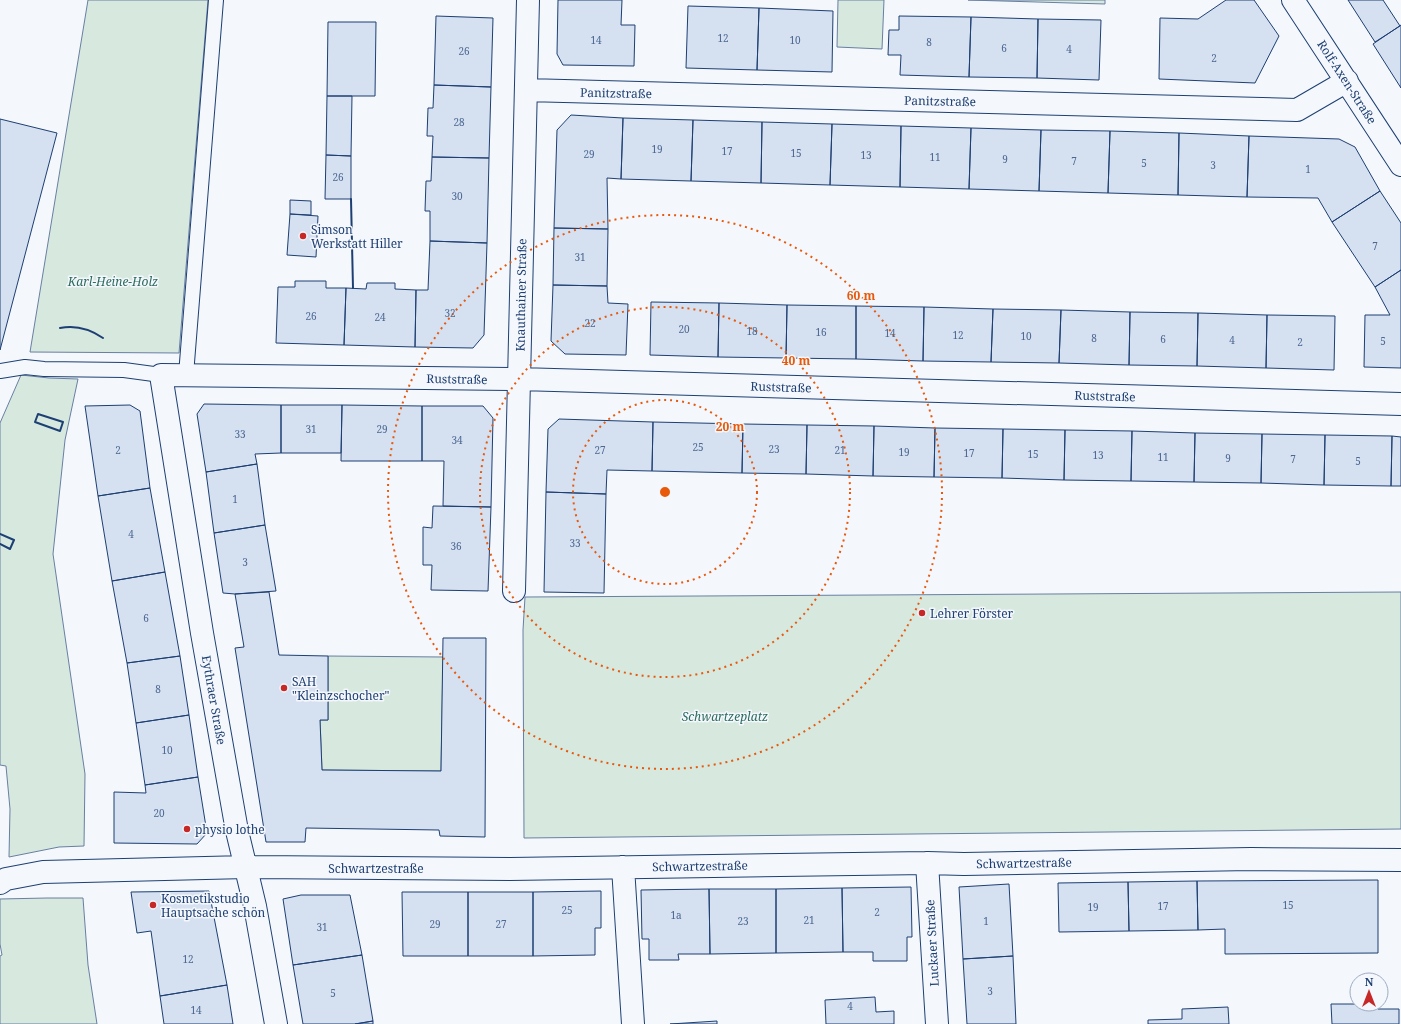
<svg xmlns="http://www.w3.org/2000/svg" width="1401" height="1024" font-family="'Noto Serif',serif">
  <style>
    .green { fill: #d7e8df; stroke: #687fa3 }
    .building { fill: #d5e0f0; stroke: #1d3f73 }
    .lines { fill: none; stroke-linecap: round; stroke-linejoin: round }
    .service-casing { stroke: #1d3f73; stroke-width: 16 }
    .minor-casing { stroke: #1d3f73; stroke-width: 24 }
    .service { stroke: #f4f7fb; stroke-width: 14 }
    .minor { stroke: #f4f7fb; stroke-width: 22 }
    .wall { stroke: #1d3f73; stroke-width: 2 }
    .ring { fill: none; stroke: #e8590c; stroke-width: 2; stroke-dasharray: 2 4 }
    .poi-dot { fill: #c62828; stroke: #f4f7fb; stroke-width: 1.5 }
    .labels { text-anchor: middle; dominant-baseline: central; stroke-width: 3; stroke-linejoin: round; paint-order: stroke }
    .number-label { font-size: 10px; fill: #4b6792 }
    .street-label { font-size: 12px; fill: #1d3f73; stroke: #f4f7fb }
    .poi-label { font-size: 12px; fill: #1d3f73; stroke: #f4f7fb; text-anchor: start }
    .park-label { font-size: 12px; font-style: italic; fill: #2c6c60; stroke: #f4f7fb }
    .centre { fill: #e8590c; stroke: #f4f7fb; stroke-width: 2 }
    .ring-label { font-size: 12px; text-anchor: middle; font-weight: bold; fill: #e8590c; stroke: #f4f7fb; stroke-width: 3; stroke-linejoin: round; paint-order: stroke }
  </style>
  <rect width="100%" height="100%" fill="#f4f7fb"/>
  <path class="green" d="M88 0H208L179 353 30 352Z
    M838 0H884L882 49 837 47Z
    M968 0H1105V4Z
    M21 375 49 378 78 379 65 440 53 554 85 774 84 846 59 847 9 857 10 809 6 766 0 765V423Z
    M1401 592V829L524 838 523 630 525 597Z
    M328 656 443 657 441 771 322 770 320 720H328Z
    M47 898H83L88 965 97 1024H0V956L2 955 0 944V899Z"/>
  <path class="building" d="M558 0H622L621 25H635L634 66 563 65 557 54Z
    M1226 0H1254L1279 36 1255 83 1159 79 1160 18 1198 19Z
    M1348 0H1383L1400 26 1375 42Z
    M688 6 759 8 757 70 686 68Z
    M759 8 833 11 832 72 757 70Z
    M436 16 493 18 491 87 434 85Z
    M899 16 971 17 969 77 900 75 901 55H888L889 30H899Z
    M971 17 1038 19 1037 78 969 77Z
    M1038 19 1101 20 1099 80 1037 78Z
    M328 22H376L375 96H327Z
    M1401 25V88L1373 44Z
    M434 85 491 87 489 158 432 157 433 136H427L428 108H433Z
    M327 96H352L351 156 326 155Z
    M571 115 623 118 621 179 607 178 608 229 554 228 557 130Z
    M623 118 693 120 691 181 621 179Z
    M0 119 57 133 0 350Z
    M693 120 762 122 761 183 691 181Z
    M762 122 832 124 830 185 761 183Z
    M832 124 901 126 900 187 830 185Z
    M901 126 971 128 969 189 900 187Z
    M971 128 1041 130 1039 191 969 189Z
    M1041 130 1110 131 1108 193 1039 191Z
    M1110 131 1179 133 1178 195 1108 193Z
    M1179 133 1249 136 1247 197 1178 195Z
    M1249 136 1339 139 1355 147 1380 191 1332 222 1318 198 1247 197Z
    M326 155 351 156V199H325Z
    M432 157 489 158 487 243 430 241V211H425L426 181H431Z
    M1380 191 1401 223V270L1375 287 1332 222Z
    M290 200 311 201V215L290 214Z
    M290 214 318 216 316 257 287 255Z
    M554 228 608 229 607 286 553 285Z
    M430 241 487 243 484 335 473 348 415 347 416 290H428Z
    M1401 270V368L1364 367 1365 315H1390L1375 287Z
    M295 281H326V288H346L344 345 276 343 278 287H295Z
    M367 283H395V289L416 290 415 347 344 345 346 288 366 289Z
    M553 285 607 286 608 303 628 304 626 355 565 354 551 341Z
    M651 302 719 303 718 357 650 355Z
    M719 303 787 305 786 358 718 357Z
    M787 305 856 306V359L786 358Z
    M856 306 924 307 923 361 856 359Z
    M924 307 993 309 991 362 923 361Z
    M993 309 1061 310 1059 363 991 362Z
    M1061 310 1130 312 1129 365 1059 363Z
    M1130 312 1198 313 1197 366 1129 365Z
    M1198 313 1267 315 1266 368 1197 366Z
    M1267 315 1335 316 1334 370 1266 368Z
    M204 404 281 405V453L255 454 257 464 206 472 197 414Z
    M130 405 140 411 150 488 98 496 85 406Z
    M281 405H342L341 453H281Z
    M342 405 422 406V461H341Z
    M422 406H483L493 418 491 507 443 506 444 461H422Z
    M559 419 653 422 652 471 607 470 606 494 546 492 548 429Z
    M653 422 743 424 742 473 652 471Z
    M743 424 807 425 806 474 742 473Z
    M807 425 874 426 873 476 806 474Z
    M874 426 935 428 934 477 873 476Z
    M935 428 1003 429 1002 478 934 477Z
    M1003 429 1065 430 1064 480 1002 478Z
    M1065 430 1132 431 1131 481 1064 480Z
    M1132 431 1195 433 1194 482 1131 481Z
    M1195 433 1262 434 1261 483 1194 482Z
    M1262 434 1325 435 1324 485 1261 483Z
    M1325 435 1392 436 1391 486 1324 485Z
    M1392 436 1401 437V486H1391Z
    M257 464 265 525 214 533 206 472Z
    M150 488 165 572 112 581 98 496Z
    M546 492 606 494 604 593 544 592Z
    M433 506 491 507 488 591 431 590 432 565H423V527L432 528Z
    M265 525 276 591 235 594 223 593 214 533Z
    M165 572 180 656 127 663 112 581Z
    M269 592 279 655 328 656V720H320L322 770 441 771 443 638H486L485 837 440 836 439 830 306 828 305 842H266L235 648 244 647 235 594Z
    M180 656 189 715 136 723 127 663Z
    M189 715 198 777 145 785 136 723Z
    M198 777 207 833 197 844 114 843V792L146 793 145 785Z
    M1378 880V953L1225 954V929L1198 930 1197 881Z
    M1197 881 1198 930 1129 931 1128 882Z
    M1128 882 1129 931 1059 932 1058 883Z
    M1009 884 1013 956 963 959 959 887Z
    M911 887 912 937H907V961H873V952H843L842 888Z
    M842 888 843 952 776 953V889Z
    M709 889 710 954H678L679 960H649V939H642L641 890Z
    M709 889H776V953L710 954Z
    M209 891 227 985 160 996 151 931 137 933 131 892Z
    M601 891V928H595V955L533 956V892Z
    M402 892H468V956H403Z
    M468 892H533V956H468Z
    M301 895H350L362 955 293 965 283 899Z
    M362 955 373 1021 355 1024H303L293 965Z
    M1013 956 1016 1024H967L963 959Z
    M227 985 233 1024H164L160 996Z
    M875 997 876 1012 894 1011V1024H826L825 1000Z
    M1331 1004H1378V1009H1399V1024H1332Z
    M1228 1007 1229 1024H1148V1020L1182 1019V1009Z
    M373 1021V1024H355Z
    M717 1021V1024H670Z"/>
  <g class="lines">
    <defs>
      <path id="service" d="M0 371 25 367 44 369 124 370 161 375
        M186 375 216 0"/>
      <path id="minor" d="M1293 0 1401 165
        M526 90 1297 110 1347 81
        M514 591 528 0
        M927 863 937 1024
        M623 867 633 1024
        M0 883 6 879 43 872 246 867 510 869 927 863 964 864 1251 859 1401 860
        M276 1024 255 906 237 831 202 633 161 375 519 379 1401 404"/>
    </defs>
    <use href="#service" class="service-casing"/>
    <use href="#minor" class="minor-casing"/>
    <use href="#service" class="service"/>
    <use href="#minor" class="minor"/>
    <path class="wall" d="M351 199 353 288
      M60 328C75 325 90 329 103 338
      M38 414 63 422 60 431 35 422Z
      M0 534 14 540 10 549 0 544"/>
  </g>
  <g class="ring">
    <circle cx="665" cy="492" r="92"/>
    <circle cx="665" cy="492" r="185"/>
    <circle cx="665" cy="492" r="277"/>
  </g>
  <g class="poi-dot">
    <circle cx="303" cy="236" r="4"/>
    <circle cx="922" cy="613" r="4"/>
    <circle cx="284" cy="688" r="4"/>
    <circle cx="187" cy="829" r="4"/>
    <circle cx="153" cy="905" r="4"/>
  </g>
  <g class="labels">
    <g class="number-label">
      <text x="723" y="38">12</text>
      <text x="596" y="40">14</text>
      <text x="795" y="40">10</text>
      <text x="929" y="42">8</text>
      <text x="1004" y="48">6</text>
      <text x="1069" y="49">4</text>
      <text x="464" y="51">26</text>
      <text x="1214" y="58">2</text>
      <text x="459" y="122">28</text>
      <text x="657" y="149">19</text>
      <text x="727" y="151">17</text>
      <text x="796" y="153">15</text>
      <text x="589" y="154">29</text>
      <text x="866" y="155">13</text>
      <text x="935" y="157">11</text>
      <text x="1005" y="159">9</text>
      <text x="1074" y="161">7</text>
      <text x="1144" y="163">5</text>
      <text x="1213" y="165">3</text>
      <text x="1308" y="169">1</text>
      <text x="338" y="177">26</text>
      <text x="457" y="196">30</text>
      <text x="1375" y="246">7</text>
      <text x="580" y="257">31</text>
      <text x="450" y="313">32</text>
      <text x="311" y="316">26</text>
      <text x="380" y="317">24</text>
      <text x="590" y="323">22</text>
      <text x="684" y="329">20</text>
      <text x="752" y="331">18</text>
      <text x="821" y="332">16</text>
      <text x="890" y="333">14</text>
      <text x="958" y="335">12</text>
      <text x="1026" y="336">10</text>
      <text x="1094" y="338">8</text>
      <text x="1163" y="339">6</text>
      <text x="1232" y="340">4</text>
      <text x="1383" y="341">5</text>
      <text x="1300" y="342">2</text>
      <text x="311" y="429">31</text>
      <text x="382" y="429">29</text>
      <text x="240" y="434">33</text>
      <text x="457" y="440">34</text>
      <text x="698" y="447">25</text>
      <text x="774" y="449">23</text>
      <text x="118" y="450">2</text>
      <text x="600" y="450">27</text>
      <text x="840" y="450">21</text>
      <text x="904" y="452">19</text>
      <text x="969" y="453">17</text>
      <text x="1033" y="454">15</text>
      <text x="1098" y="455">13</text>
      <text x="1163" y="457">11</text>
      <text x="1228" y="458">9</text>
      <text x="1293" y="459">7</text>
      <text x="1358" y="461">5</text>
      <text x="235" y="499">1</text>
      <text x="131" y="534">4</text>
      <text x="575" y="543">33</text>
      <text x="456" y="546">36</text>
      <text x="245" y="562">3</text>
      <text x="146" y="618">6</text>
      <text x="158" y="689">8</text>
      <text x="167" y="750">10</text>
      <text x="159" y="813">20</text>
      <text x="1288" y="905">15</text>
      <text x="1163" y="906">17</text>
      <text x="1093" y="907">19</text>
      <text x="567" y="910">25</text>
      <text x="877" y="912">2</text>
      <text x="676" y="915">1a</text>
      <text x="809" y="920">21</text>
      <text x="743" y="921">23</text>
      <text x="986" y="921">1</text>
      <text x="435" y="924">29</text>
      <text x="501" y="924">27</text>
      <text x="322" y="927">31</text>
      <text x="188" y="959">12</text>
      <text x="990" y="991">3</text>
      <text x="333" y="993">5</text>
      <text x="850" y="1006">4</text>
      <text x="196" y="1010">14</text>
    </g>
    <g class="street-label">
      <text transform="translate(1347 82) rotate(57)">Rolf-Axen-Straße</text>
      <text transform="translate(616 93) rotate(1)">Panitzstraße</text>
      <text transform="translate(940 101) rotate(1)">Panitzstraße</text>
      <text transform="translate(521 295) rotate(-89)">Knauthainer Straße</text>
      <text transform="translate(457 379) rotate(1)">Ruststraße</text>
      <text transform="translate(781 387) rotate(2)">Ruststraße</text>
      <text transform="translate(1105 396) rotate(2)">Ruststraße</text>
      <text transform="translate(214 700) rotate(80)">Eythraer Straße</text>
      <text transform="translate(1024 863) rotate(-1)">Schwartzestraße</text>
      <text transform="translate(700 866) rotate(-1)">Schwartzestraße</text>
      <text x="376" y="868">Schwartzestraße</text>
      <text transform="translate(932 943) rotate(-93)">Luckaer Straße</text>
    </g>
    <g class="poi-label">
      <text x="311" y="229">Simson<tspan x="311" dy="14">Werkstatt Hiller</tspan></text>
      <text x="930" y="613">Lehrer Förster</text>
      <text x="292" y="681">SAH<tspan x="292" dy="14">"Kleinzschocher"</tspan></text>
      <text x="195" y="829">physio lothe</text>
      <text x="161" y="898">Kosmetikstudio<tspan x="161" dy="14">Hauptsache schön</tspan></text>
    </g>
    <g class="park-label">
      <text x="113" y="281">Karl-Heine-Holz</text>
      <text x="725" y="716">Schwartzeplatz</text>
    </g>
  </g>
  <circle cx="665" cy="492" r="6" class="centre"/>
  <g class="ring-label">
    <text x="861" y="300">60 m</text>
    <text x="796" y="365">40 m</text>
    <text x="730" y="431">20 m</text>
  </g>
  <g transform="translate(1369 992)"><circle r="19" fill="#f4f7fb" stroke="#9eadc5"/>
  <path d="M0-3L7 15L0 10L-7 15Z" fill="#c62828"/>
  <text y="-6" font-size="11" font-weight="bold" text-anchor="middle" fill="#1d3f73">N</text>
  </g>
</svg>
